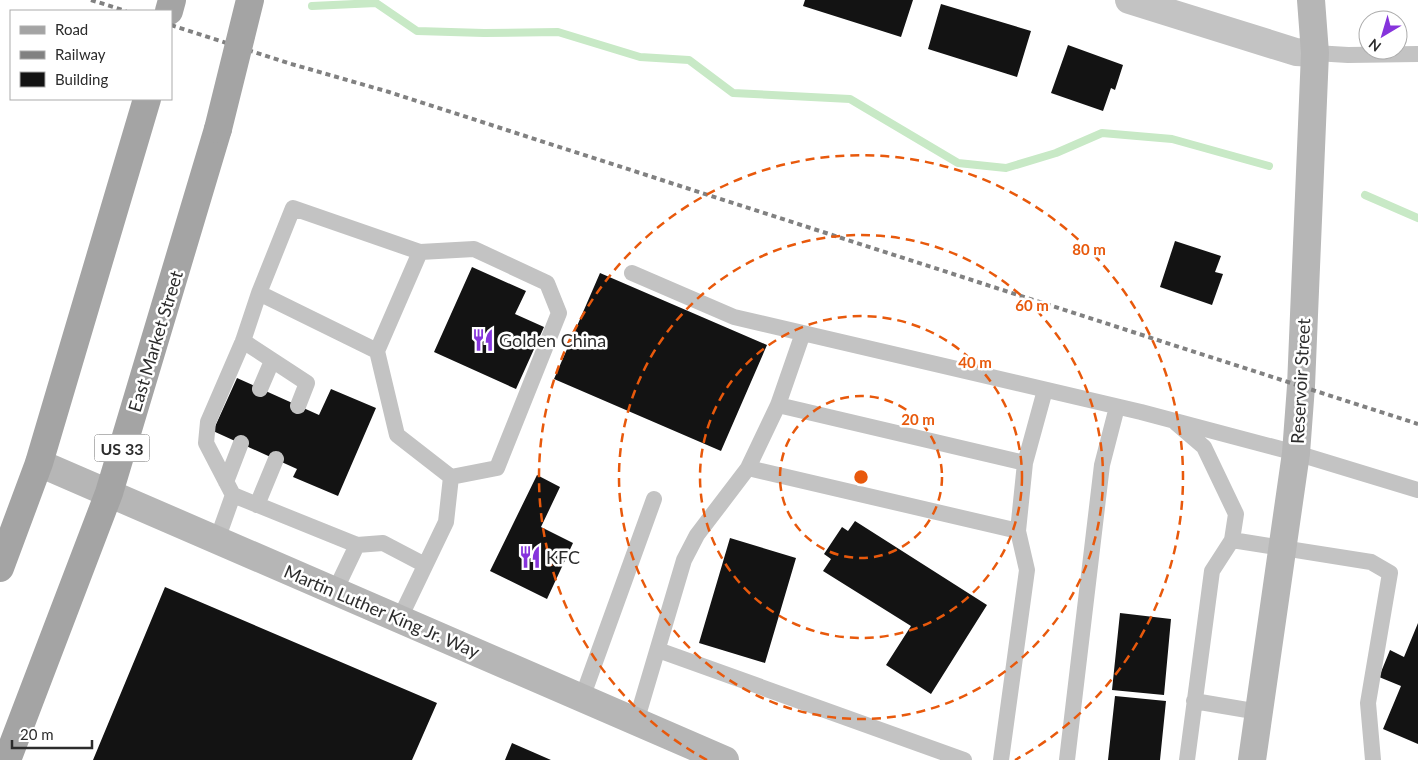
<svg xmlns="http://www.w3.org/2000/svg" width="1418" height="760" font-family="Lato,sans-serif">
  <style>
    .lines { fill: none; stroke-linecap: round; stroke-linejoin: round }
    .stream { stroke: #c8e9c6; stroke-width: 8 }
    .building { fill: #131313 }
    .service { stroke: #c3c3c3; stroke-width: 16 }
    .minor { stroke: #c3c3c3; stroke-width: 28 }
    .secondary { stroke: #b6b6b6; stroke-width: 28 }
    .primary { stroke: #a4a4a4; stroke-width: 28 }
    .rail { stroke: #818181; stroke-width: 4; stroke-dasharray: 5 4; stroke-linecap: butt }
    .primary-bridge { stroke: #a4a4a4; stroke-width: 28 }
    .ring { fill: none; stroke: #e8590c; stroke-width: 2.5; stroke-dasharray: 9 6 }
    .labels { text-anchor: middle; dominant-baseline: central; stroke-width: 5; stroke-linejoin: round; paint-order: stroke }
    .shield { fill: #fff; stroke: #6b6b6b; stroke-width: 1 }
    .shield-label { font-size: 16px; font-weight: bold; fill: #2c2c2c }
    .poi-label { font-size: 18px; fill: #2c2c2c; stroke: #fff; text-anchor: start }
    .street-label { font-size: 18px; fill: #2c2c2c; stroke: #fff }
    .centre { fill: #e8590c; stroke: #fff; stroke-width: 2.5 }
    .ring-label { font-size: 15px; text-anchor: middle; font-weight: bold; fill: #e8590c; stroke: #fff; stroke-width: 5; stroke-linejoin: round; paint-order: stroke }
  </style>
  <rect width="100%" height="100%" fill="#fff"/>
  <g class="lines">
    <path class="stream" d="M312 6 376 3 417 31 484 33 558 32 640 57 689 60 733 93 850 99 958 163 1006 168 1056 153 1102 133 1172 139 1269 166
      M1365 195 1418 218"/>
  </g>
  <path class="building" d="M805 0H913L901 37 803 6Z
    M941 4 1031 31 1017 77 928 49Z
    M1068 45 1123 65 1115 90 1111 88 1103 111 1051 93Z
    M1175 241 1221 256 1215 272 1223 274 1212 305 1160 287Z
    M472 267 526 291 515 314 544 327 516 389 434 352Z
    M600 273 767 345 721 451 554 379Z
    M237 378 319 415 331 389 376 408 338 496 293 477 297 469 213 431Z
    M537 475 560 487 541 527 573 543 547 599 490 571Z
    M855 521 987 605 931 694 886 665 911 626 823 571 831 559 824 554 842 527 848 531Z
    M730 538 796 558 765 663 699 643Z
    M165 587 437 703 412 760H93Z
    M1120 613 1171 619 1164 695 1112 690Z
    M1418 623V744L1383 729 1401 686 1379 677 1390 650 1404 657Z
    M1115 696 1166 701 1160 760H1108Z
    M512 743 551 760H505Z"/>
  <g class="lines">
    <path class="service" d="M1315 53 1348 55 1418 54
      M420 252 474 249 547 283 559 313 497 468 451 477
      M632 273 734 317 1141 412 1296 453 1418 490
      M259 293 293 208 420 252 377 351
      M243 341 307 383 298 406
      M260 389 272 361
      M778 405 1025 463
      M1176 423 1204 447 1236 514 1232 540 1212 571 1187 760
      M748 468 1018 531
      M226 482 241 443
      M233 495 206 443 208 422 243 341 259 293 377 351 397 435 451 477 446 522 399 620
      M257 505 276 459
      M217 540 233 495 357 545 335 591
      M1232 540 1371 562 1390 573 1368 703 1373 760
      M357 545 383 543 425 565
      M658 650 964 760
      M582 698 654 499
      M1194 701 1259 712
      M636 722 684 560 697 535 748 468 778 405 803 333
      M1001 760 1027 570 1018 531 1025 463 1045 390
      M1067 760 1102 465 1117 407"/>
    <path class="minor" d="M1129 0 1296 52 1315 53"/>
    <path class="secondary" d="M39 463 725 760
      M1252 760 1296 453 1301 386 1315 53 1311 0"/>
    <path class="primary" d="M169 11 172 0
      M0 568 39 463 147 99
      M7 760 109 493 218 129"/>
    <path class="rail" d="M91 0 126 11
      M171 25 288 63 389 92 1418 424"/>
    <path class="primary-bridge" d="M218 129 250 0"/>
  </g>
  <g class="ring">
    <circle cx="861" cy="477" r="81"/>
    <circle cx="861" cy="477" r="161"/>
    <circle cx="861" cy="477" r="242"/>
    <path d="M707 760A322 322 0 1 1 1015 760"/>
  </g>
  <defs>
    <symbol id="restaurant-bare" viewBox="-9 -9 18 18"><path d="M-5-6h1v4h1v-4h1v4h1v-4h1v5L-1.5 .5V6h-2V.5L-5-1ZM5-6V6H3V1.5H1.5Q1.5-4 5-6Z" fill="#8634dc" stroke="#fff" stroke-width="2.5" paint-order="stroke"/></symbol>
  </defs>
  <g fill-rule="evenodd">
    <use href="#restaurant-bare" x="467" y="324" width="32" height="32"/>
    <use href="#restaurant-bare" x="514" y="541" width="32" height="32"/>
  </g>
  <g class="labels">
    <rect class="shield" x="94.5" y="434.5" width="55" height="27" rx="4"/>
    <g class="shield-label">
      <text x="122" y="448">US 33</text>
    </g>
    <g class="poi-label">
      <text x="499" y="340">Golden China</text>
      <text x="546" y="557">KFC</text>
    </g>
    <g class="street-label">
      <text transform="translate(155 341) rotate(-73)">East Market Street</text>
      <text transform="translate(1300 381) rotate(-87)">Reservoir Street</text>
      <text transform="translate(382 611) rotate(23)">Martin Luther King Jr. Way</text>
    </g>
  </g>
  <circle cx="861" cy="477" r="8" class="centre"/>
  <g class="ring-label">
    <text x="1089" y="255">80 m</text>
    <text x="1032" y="311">60 m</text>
    <text x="975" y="368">40 m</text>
    <text x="918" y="425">20 m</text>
  </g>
  <rect x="10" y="10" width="162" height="90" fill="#ffffff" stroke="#ababab"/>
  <rect x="20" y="26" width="25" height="8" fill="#a4a4a4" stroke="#ababab"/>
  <text x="55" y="35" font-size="15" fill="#2c2c2c">Road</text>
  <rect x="20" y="51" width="25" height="8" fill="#818181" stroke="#ababab"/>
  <text x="55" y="60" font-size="15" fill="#2c2c2c">Railway</text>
  <rect x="20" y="72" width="25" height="15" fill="#131313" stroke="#ababab"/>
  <text x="55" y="85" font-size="15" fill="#2c2c2c">Building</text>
  <g transform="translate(1383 35) rotate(218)"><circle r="24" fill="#ffffff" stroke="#ababab"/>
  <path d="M0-4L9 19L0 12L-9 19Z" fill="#8634dc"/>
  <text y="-8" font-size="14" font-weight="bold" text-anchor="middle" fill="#2c2c2c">N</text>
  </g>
  <path d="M12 740v8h80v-8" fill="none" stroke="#2c2c2c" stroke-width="2.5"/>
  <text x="20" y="740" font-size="15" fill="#2c2c2c" stroke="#ffffff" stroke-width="4" paint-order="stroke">20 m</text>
</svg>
